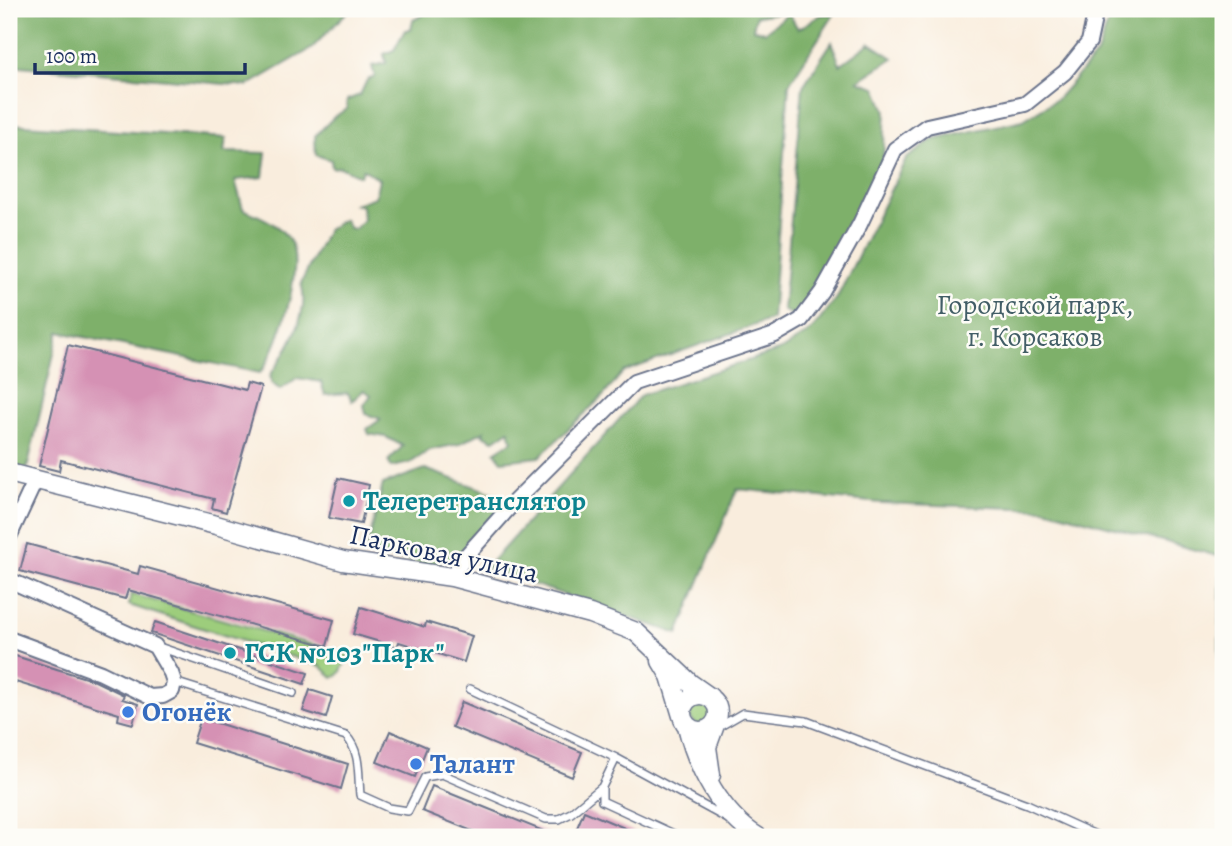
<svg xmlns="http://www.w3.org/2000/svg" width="1232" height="846" font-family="Alegreya,serif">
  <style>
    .green { fill: #9dcd7b; stroke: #5c7e6c; stroke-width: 2 }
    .forest { fill: #7eb06b; stroke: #4c7064; stroke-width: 2 }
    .building { fill: #d591b4 }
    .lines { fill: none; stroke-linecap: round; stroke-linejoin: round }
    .service-casing { stroke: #69728a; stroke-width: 10 }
    .minor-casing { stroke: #69728a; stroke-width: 18 }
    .tertiary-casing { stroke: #69728a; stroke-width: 21 }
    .service { stroke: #fff; stroke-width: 7 }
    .minor { stroke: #fff; stroke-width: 14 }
    .tertiary { stroke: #fff; stroke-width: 18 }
    .culture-dot { fill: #0f9aa8; stroke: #fdfcf7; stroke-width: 2.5 }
    .shop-dot { fill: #3f7fe0; stroke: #fdfcf7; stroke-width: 2.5 }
    .labels { text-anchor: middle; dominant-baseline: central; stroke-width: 5; stroke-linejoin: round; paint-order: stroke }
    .park-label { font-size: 28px; fill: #425e67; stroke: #fdfcf7 }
    .culture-label { font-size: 28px; font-weight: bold; fill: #0d838f; stroke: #fdfcf7; text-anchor: start }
    .street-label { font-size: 28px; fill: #1b2f5e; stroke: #fdfcf7 }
    .shop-label { font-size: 28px; font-weight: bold; fill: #366cbe; stroke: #fdfcf7; text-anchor: start }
  </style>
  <rect width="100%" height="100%" fill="#fdfcf7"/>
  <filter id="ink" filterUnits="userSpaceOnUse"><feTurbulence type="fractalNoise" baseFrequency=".0143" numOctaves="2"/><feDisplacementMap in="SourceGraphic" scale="14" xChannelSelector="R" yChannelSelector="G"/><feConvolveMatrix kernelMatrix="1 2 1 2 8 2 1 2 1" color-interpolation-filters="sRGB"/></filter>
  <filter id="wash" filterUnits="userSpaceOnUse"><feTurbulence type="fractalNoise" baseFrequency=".00686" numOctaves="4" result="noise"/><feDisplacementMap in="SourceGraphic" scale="28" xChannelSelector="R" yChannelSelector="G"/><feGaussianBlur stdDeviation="1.57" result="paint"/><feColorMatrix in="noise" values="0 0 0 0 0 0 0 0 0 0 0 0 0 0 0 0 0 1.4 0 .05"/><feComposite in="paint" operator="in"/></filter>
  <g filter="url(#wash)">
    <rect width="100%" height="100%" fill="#f9eddd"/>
    <path class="green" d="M131 594 349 655 340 673 333 678 321 666 129 605Z
      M690 714a11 11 0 1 1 22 0a11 11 0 1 1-22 0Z"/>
    <path class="forest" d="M9 9H350L311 49 247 86 9 65Z
      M428 9H777L779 13 756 16 753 29 765 32 789 13 798 29 821 15 835 13 789 84 772 319 623 372 604 395 539 457 502 461 495 452 512 441 509 430 494 440 483 435 484 431 459 444 430 450 410 463 391 467 388 461 403 446 386 437 369 434 367 429 381 419 366 414 364 405 371 395 364 390 352 401 348 393 325 395 321 382 297 378 280 390 272 383 270 375C288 351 311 312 301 283L327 230 344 219 349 228 355 229 363 220 362 206 355 204 375 197 379 179 363 169 360 176 340 167 332 168 331 160 316 155 315 136 335 116 347 109V100L360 95 367 80 375 77 372 66 386 63 384 54 394 50 405 30H411L413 20 422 16Z
      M1106 9H1223V683L1219 669 1221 557 1045 509 881 503 737 489 678 634 486 568 641 395 781 350 811 331 837 298 906 159 932 140 1023 120 1057 99 1097 54 1110 17Z
      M832 42 840 65 870 43 893 58 858 81 876 87 886 111 882 180 801 320 783 310 803 86Z
      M9 124 226 138 224 152 266 153 263 177 235 180 243 209C262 217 280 224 291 243 304 267 278 352 260 373L59 332 27 469 9 465Z
      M425 469 515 501 465 557 429 565 366 552 383 484Z"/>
    <g id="blocks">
      <path class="building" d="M68 345 245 390 247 383 261 387 226 512 212 508 214 499 61 460 59 471 39 466Z
        M338 478 369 485 361 524 329 518Z
        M27 544 138 574 140 566 334 620 327 646 128 590 125 599 20 571Z
        M361 607 425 627 426 622 472 636 464 662 399 642 397 647 353 634Z
        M155 622 308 673 304 684 151 633Z
        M9 654 95 681 124 695 122 699 138 704 133 724 118 720 119 714 9 680Z
        M310 690 332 697 326 718 303 711Z
        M462 702 582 752 572 777 452 727Z
        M201 718 348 764 341 789 193 743Z
        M390 731 427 747 415 777 377 762Z
        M432 786 558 837H487L422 811Z
        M584 811 646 837 574 835Z"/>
    </g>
  </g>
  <g filter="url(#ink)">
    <use href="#blocks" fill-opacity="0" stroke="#69728a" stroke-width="2"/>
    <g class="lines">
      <defs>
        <path id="service" d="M156 646 293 693
          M174 682 346 736C361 752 358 774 360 795L389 808 408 811 425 777 442 774 546 819H559L571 813 602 787
          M470 689 616 758 728 819
          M717 728 743 713 806 721 1027 804 1100 837
          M616 758 602 787V801L680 837"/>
        <path id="minor" d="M9 537 36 479
          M452 577 465 557 515 501 634 382 775 335 801 320 822 292 860 224 895 149 927 126 1025 104 1065 72 1089 42 1095 14 1093 9
          M9 580 155 646 171 673 174 682 172 691 163 696 150 697 101 673 9 639"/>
        <path id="tertiary" d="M9 473 216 525 343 561 452 577 590 614 636 632 690 683 710 697
          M661 661 670 676 682 716
          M682 713a18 18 0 1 1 36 0a18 18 0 1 1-36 0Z
          M687 726C697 768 721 814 758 837
          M711 775 707 747 715 725"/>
      </defs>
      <use href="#service" class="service-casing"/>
      <use href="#minor" class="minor-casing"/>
      <use href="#tertiary" class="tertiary-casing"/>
      <use href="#service" class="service"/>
      <use href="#minor" class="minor"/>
      <use href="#tertiary" class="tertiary"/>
    </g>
  </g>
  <g class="culture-dot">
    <circle cx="349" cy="501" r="7"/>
    <circle cx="230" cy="653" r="7"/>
  </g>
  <g class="shop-dot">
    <circle cx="128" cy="712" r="7"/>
    <circle cx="416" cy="764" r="7"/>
  </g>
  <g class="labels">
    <g class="park-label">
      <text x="1035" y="305">Городской парк,<tspan x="1035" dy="32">г. Корсаков</tspan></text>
    </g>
    <g class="culture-label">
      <text x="363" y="501">Телеретранслятор</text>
      <text x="244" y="653">ГСК №103"Парк"</text>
    </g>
    <g class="street-label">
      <text transform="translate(444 554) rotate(12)">Парковая улица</text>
    </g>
    <g class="shop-label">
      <text x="142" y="712">Огонёк</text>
      <text x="430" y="764">Талант</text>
    </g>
  </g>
  <rect width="1232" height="846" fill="none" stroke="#fdfcf7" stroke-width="35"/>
  <path d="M35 63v10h210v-10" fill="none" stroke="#1b2f5e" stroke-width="3.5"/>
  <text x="46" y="63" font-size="21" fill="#1b2f5e" stroke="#fdfcf7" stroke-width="5" paint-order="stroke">100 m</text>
</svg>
